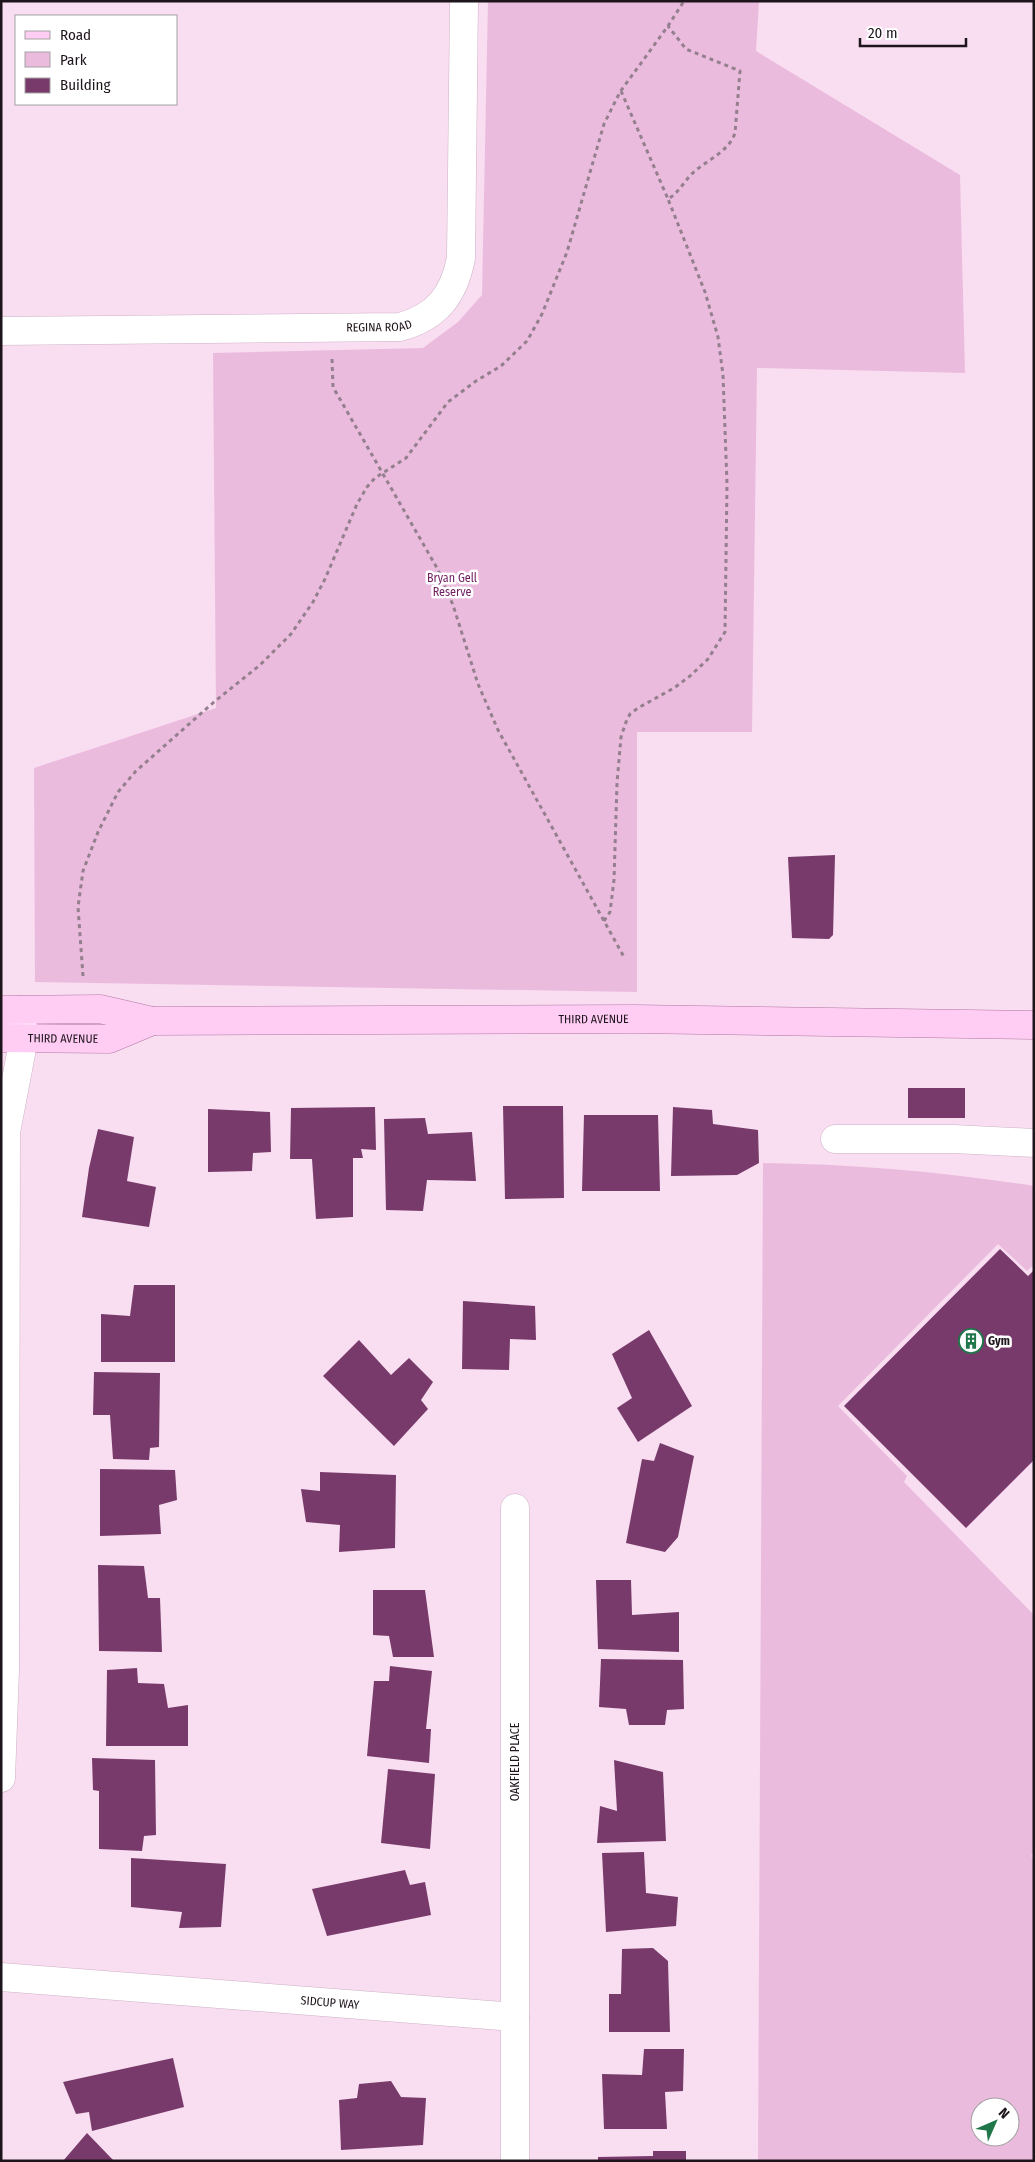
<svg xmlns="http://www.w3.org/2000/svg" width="1035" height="2162" font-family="'Fira Sans Condensed',sans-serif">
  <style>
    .green { fill: #ebbbde; fill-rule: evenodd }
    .building { fill: #783a6b }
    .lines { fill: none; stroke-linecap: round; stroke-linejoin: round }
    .minor-casing { stroke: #cdb2c6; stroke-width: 29 }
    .major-casing { stroke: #b077a2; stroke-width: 29 }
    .path { stroke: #937f8d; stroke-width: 3; stroke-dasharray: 4 4; stroke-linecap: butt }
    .minor { stroke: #fff; stroke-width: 28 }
    .major { stroke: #ffcdf3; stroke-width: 28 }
    .labels { text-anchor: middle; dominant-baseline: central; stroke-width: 5; stroke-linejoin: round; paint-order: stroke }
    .street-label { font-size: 12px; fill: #1e141b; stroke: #fff }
    .park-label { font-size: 12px; fill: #6f1e60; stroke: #fff }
    .poi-label { font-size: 12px; font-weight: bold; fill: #1e141b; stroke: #fff; text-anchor: start }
  </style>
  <rect width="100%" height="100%" fill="#f9ddf1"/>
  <path class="green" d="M488 1H759L756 51 960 175 965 373 757 368 752 732H637V992L35 982 34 768 216 708 213 353 423 348 458 322 482 295Z
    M763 1163C854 1164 944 1172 1034 1186V1265L1027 1271 998 1244 838 1406 907 1476 904 1482 1034 1615V1852L1031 1856 1034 1859V2161H758ZM980 2107H1010V2137H980Z"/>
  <path class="building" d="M835 855 833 935 829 939 792 938 788 857Z
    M908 1088H965V1118H908Z
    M503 1106H563L564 1198 505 1199Z
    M375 1107 376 1150 361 1149 363 1158H353V1217L316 1219 312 1159H290L291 1108Z
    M673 1107 712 1110 713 1124 758 1130 759 1163 737 1175 671 1176Z
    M208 1109 270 1112 271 1152 253 1153 252 1171 208 1172Z
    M584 1115H658L660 1191H582Z
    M425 1118 428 1134 472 1132 476 1181 427 1180 423 1211 386 1210 384 1119Z
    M98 1129 134 1137 127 1181 156 1187 149 1227 82 1217 89 1168Z
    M1000 1249 1028 1276 1034 1270V1460L966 1528 844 1406Z
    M134 1285H175V1362H101V1314L130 1316Z
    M463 1301 535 1306 536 1340 510 1339 509 1370 462 1369Z
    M649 1330 692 1406 638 1442 617 1408 632 1398 612 1354Z
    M359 1340 391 1375 409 1358 433 1382 421 1400 428 1409 394 1446 323 1376Z
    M94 1372 160 1373 159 1447 150 1448 149 1460 113 1459 110 1415H93Z
    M660 1443 694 1456 678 1537 665 1552 626 1543 642 1459 654 1461Z
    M100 1469 175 1470 177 1500 159 1505 161 1534 100 1536Z
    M320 1472 396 1475 395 1548 339 1552 340 1525 306 1522 301 1489 320 1491Z
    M98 1565 144 1566 148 1598H160L162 1652 99 1651Z
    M596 1580H631L632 1615 679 1612V1652L598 1649Z
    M373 1590H425L434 1657H393L389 1636 373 1635Z
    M601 1659 683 1660 684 1709 667 1710 665 1725H629L626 1709 599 1707Z
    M390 1666 432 1671 426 1729H431L429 1763 367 1756 374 1681H389Z
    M137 1668 138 1683 164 1684 168 1708 188 1705V1746H106L107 1670Z
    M92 1758 155 1760 156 1835 144 1836 142 1851 99 1849V1791L93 1790Z
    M614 1760 663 1772 666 1841 597 1843 600 1806 617 1811Z
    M388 1769 435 1774 430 1849 381 1843Z
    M644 1852 646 1893 678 1897 676 1926 606 1932 602 1853Z
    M131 1858 226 1864 221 1927 179 1928 182 1912 131 1907Z
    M405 1870 410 1885 425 1882 431 1915 327 1936 312 1889Z
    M653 1948 668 1961 670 2032H609V1994H621L622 1949Z
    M644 2049H684L683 2091 665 2092 667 2129H604L602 2074 642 2075Z
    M173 2058 184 2107 92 2131 89 2112 76 2114 63 2082Z
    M391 2081 401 2097 426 2098 423 2145 341 2150 339 2100 357 2098 359 2084Z
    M87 2133 114 2161H63Z
    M653 2151H686V2161H598V2157L653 2156Z"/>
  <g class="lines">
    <defs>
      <g id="minor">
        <path id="s1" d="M1 331 400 327C437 317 454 295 461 258L464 1"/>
        <path d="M835 1139H954L1034 1143"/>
        <path d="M515 1508V2161"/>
        <path d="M1 1778 5 1670 6 1132 24 1038 21 1010"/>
        <path id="s2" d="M1 1977 515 2017"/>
      </g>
      <g id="major">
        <path id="s3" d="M1 1010 100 1009 152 1021 634 1019 1034 1025"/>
        <path id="s4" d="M1 1038 109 1039 152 1021"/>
      </g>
    </defs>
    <use href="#minor" class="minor-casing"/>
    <use href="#major" class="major-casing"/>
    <path class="path" d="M621 91 668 199C680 192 685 179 695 171 709 159 729 151 735 133L740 71 686 49 668 26
      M332 359 333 387 437 568 453 605 478 684 498 730 624 957
      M604 921 610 912 614 880 617 783 621 737 626 722 630 714 638 708 674 688 690 676 708 659 725 632 727 484 723 375 718 337 705 292 668 199
      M83 976 78 907 83 871 98 832 118 792 136 771 214 702 260 665 291 634 313 602 325 579 357 504 367 487 375 478 406 458 448 402 476 381 501 366 527 341 542 314 567 252 604 124 620 92 668 26 684 1"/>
    <use href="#minor" class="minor"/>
    <use href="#major" class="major"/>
  </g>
  <defs>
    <symbol id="building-ring" viewBox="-11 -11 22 22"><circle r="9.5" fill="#fff" stroke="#1f7649" stroke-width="1.5"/><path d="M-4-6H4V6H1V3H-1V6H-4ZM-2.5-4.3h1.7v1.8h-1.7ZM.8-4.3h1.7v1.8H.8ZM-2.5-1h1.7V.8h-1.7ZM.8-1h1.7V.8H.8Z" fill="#1f7649"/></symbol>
  </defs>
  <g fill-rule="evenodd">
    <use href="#building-ring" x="957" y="1327" width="28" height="28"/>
  </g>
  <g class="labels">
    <g class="street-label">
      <text stroke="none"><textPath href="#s1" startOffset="378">REGINA ROAD</textPath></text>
      <text stroke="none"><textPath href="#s3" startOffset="594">THIRD AVENUE</textPath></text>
      <text stroke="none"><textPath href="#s4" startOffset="62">THIRD AVENUE</textPath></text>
      <text transform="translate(515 1762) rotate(-90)">OAKFIELD PLACE</text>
      <text stroke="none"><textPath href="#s2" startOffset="330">SIDCUP WAY</textPath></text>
    </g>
    <g class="park-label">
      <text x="452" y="578">Bryan Gell<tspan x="452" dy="14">Reserve</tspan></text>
    </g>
    <g class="poi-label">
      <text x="988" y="1341">Gym</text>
    </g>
  </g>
  <rect width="1035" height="2162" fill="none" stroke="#1e141b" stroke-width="5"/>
  <rect x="15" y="15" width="162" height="90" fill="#ffffff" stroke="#a5a1a4"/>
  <rect x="25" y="31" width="25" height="8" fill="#ffcdf3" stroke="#a5a1a4"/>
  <text x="60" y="40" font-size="15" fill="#1e141b">Road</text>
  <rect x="25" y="52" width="25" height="15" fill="#ebbbde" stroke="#a5a1a4"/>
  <text x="60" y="65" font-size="15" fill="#1e141b">Park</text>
  <rect x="25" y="78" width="25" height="15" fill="#783a6b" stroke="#a5a1a4"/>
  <text x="60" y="90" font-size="15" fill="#1e141b">Building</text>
  <g transform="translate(995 2122) rotate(45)"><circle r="24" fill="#ffffff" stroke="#a5a1a4"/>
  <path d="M0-4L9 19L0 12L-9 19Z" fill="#1f7649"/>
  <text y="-8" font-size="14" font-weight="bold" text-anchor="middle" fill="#1e141b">N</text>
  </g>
  <path d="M860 38v8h106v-8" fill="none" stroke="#1e141b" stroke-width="2.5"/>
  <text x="868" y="38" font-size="15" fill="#1e141b" stroke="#ffffff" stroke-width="4" paint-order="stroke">20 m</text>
</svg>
